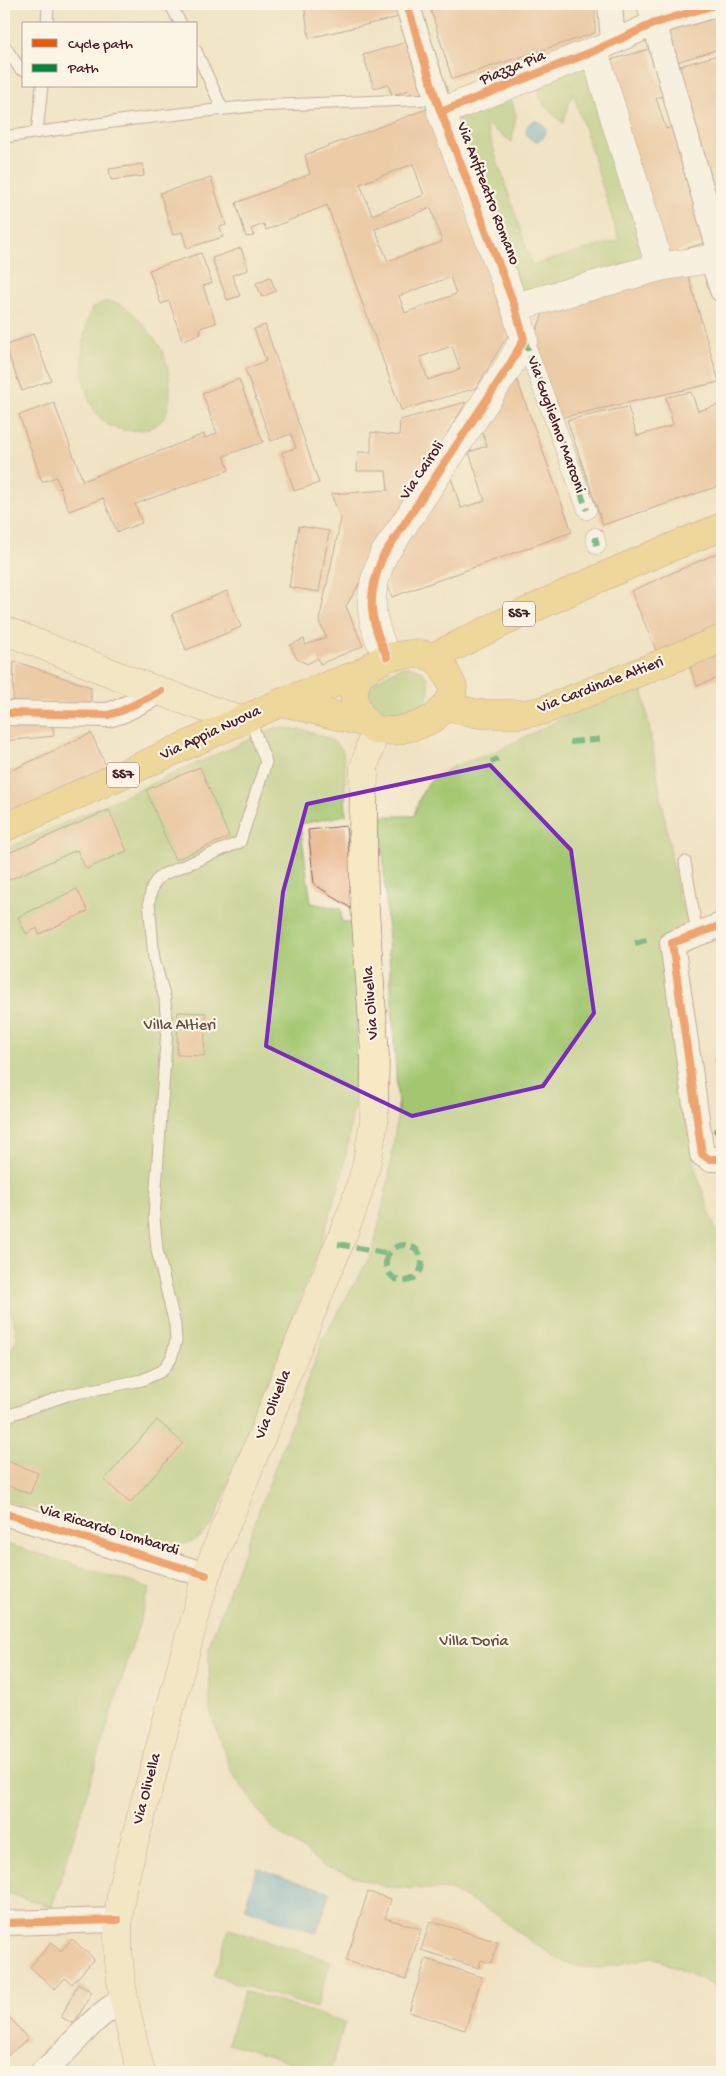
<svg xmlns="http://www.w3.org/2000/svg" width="726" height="2076" font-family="'Gochi Hand',sans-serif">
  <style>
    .green { fill: #a3c670; stroke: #76724e }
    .water { fill: #50a4cc; stroke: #4d627c }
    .building { fill: #e6ae84; fill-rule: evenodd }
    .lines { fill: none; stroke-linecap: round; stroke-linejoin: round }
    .service-casing { stroke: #846461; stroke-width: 13 }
    .pedestrian-casing { stroke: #846461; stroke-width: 19 }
    .minor-casing { stroke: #846461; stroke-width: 26 }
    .tertiary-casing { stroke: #846461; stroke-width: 29 }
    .secondary-casing { stroke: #846461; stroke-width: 29 }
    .primary-casing { stroke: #846461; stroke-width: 29 }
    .service { stroke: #fff; stroke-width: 11 }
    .pedestrian { stroke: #fff; stroke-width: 18 }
    .minor { stroke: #fff; stroke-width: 24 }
    .tertiary { stroke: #fff; stroke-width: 28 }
    .secondary { stroke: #f7e9c3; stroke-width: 28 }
    .primary { stroke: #eac769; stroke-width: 28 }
    .rail-casing { stroke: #4a1f2b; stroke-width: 5.5 }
    .rail { stroke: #fcf5e5; stroke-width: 4; stroke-dasharray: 11; stroke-linecap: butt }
    .quiet { stroke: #00873e; stroke-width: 6; stroke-dasharray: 12 6; stroke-linecap: butt }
    .cycleway-casing { stroke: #fcf5e5; stroke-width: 11 }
    .cycleway { stroke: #e8590c; stroke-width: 8 }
    .marked { fill: none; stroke: #7b2cbf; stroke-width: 4; stroke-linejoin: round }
    .labels { text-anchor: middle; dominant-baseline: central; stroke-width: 4.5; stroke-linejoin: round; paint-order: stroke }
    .shield { fill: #fcf5e5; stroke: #7f5f63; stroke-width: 1 }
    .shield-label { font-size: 15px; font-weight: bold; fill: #4a1f2b }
    .street-label { font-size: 16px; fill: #4a1f2b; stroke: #fcf5e5 }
    .park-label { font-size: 16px; fill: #655140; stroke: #fcf5e5 }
  </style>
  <rect width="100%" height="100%" fill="#fcf5e5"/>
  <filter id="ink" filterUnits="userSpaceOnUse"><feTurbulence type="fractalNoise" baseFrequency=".02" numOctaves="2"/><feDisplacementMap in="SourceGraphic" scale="10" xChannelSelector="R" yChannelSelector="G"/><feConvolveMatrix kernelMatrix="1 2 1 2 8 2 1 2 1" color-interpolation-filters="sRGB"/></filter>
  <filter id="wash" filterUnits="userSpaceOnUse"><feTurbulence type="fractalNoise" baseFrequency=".0096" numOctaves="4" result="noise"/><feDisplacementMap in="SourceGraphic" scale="20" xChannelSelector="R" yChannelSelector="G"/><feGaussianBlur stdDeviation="1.12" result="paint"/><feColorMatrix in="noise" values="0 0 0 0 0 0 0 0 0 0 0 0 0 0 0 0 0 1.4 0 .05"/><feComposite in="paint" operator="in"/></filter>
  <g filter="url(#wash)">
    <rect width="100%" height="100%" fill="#f0e3c4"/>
    <path class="green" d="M586 60 644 258 520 297 456 115 509 92 516 115 512 142 485 123 532 265 619 240 573 92 563 123 544 106 536 82Z
      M104 302C109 302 115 302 119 304 132 309 151 333 159 345 166 356 169 371 170 385 171 395 169 413 161 421 148 434 114 434 102 420 76 391 79 341 92 308Z
      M400 667C403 667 408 666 411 667 432 670 435 697 420 708 412 714 399 715 390 716 374 718 360 701 371 686 377 678 391 673 400 667Z
      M641 680 679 901H682L689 933 664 942 696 1172 722 1249V1989L653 1957 601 1968 580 1967 560 1960 520 1934 494 1913 450 1890 385 1887 323 1865 270 1826 232 1773 210 1711 209 1645 323 1339 373 1251 389 1177 398 1108 381 816H414C418 802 422 789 433 779 450 764 477 760 496 751 545 728 592 702 641 680Z
      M275 728C294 728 331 732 342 750 346 758 345 804 346 815L300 824 311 903 341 909V921L354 924 357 1034 354 1104 343 1173 318 1252 213 1524C195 1544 187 1546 160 1544L4 1500V1360L18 1338 4 1288V850Z
      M4 1543 150 1588 52 1907 4 1892Z
      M229 1929 331 1961 316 2008 214 1976Z
      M244 1991 345 2022 330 2072H323L228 2043Z"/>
    <path class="water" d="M526 131a10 10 0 1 1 20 0a10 10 0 1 1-20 0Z
      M257 1868 330 1892 317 1933 244 1909Z"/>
    <g id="blocks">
      <path class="building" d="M304 4H394L399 17 309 38Z
        M429 4H595V33L452 79Z
        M722 12V48L674 63 664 30Z
        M407 42 425 93 412 97 410 90 392 95 388 84 374 88 363 55Z
        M649 49 663 96 656 98 666 129 675 126 714 240 661 256 604 62Z
        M722 54V231L676 67Z
        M429 108 509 333 476 388 401 410 327 205 266 230 264 224 251 229 254 236 246 237 236 203 310 174 305 155ZM413 164 424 195 372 215 360 184ZM431 208 442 242 388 261 375 229ZM450 277 456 294 405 313 399 296ZM452 346 460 369 428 380 420 357Z
        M143 164 144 176 111 180 109 169Z
        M211 178 226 225 220 227 223 237 187 248 182 232 173 235 160 193Z
        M241 248 248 270 232 275 240 296 227 300 212 258Z
        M201 253 212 283 203 286 216 323 200 328 201 334 182 340 169 301 161 304 149 270Z
        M686 268 719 382 555 419 531 345 545 308Z
        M270 277 276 291 262 297 256 283Z
        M265 325 319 483 294 491 282 452 296 448 291 434 271 441 245 369 266 361 254 329Z
        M33 334 51 380 22 391 5 346Z
        M515 374 572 532 392 597 384 577 450 475 461 508 485 501 469 452 487 446 480 426Z
        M239 379 263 442 224 456 229 470 135 504 142 523 117 532 103 498 69 511 56 477 42 482 19 415 54 403 83 481 204 434 205 438 217 433 202 393Z
        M691 392 698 411 722 404V485L603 525 567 420 628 407 637 436 673 425 666 397Z
        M466 402 346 606 363 646 320 664 318 658 307 664 297 659 290 645 304 639 306 645 326 637 319 621 341 519 331 494 388 490 386 471H357L358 452H371V432L399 436 400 420Z
        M299 526 329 531 319 592 289 587Z
        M722 551V627L658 655 631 591Z
        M227 591 241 627 186 650 172 614Z
        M722 649V676L697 686 688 662Z
        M14 661 91 687V703L13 701Z
        M52 722 54 736 4 741V726Z
        M91 733 109 772 4 822V774Z
        M200 767 229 837 175 860 146 790Z
        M109 810 127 851 86 869 77 850 4 882V855Z
        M346 826 355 911 314 884 308 830Z
        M77 889 88 911 39 934 37 928 26 934 18 917Z
        M178 1012 206 1013 204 1056 177 1055Z
        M722 1058V1085L715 1059Z
        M157 1420 183 1443 130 1503 104 1480Z
        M4 1460 38 1473 30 1494 4 1484Z
        M368 1892 391 1899 385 1918 421 1929 406 1979 346 1961Z
        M430 1921 498 1942 491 1963 481 1960 479 1968 421 1950Z
        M72 1939 94 1959 72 1984 65 1978 55 1989 30 1967 52 1942 61 1951Z
        M426 1959 482 1977 465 2030 409 2012Z
        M78 1984 92 1992 74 2024 61 2017Z
        M7 2014 28 2039 4 2058V2016Z"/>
    </g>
  </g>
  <g filter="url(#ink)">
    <use href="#blocks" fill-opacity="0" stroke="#846461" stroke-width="1"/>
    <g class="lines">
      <defs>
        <path id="service" d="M170 4 181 24
          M47 24 48 4
          M4 45 20 69 24 70
          M196 51 222 108
          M37 132 42 86
          M4 137 134 119 253 106 436 99
          M685 862 697 934
          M4 1417 67 1395 142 1380 162 1371 171 1359 176 1341 175 1325 157 1250 154 1217 167 1028 165 999 154 959 149 902 152 888 156 881 162 875 240 842 266 762 249 717"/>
        <path id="pedestrian" d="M524 339 587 510
          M595 537 597 545"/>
        <path id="minor" d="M407 4 441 112
          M610 4 613 42
          M649 4 721 257
          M594 51 655 23 718 4
          M712 259 722 290
          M4 713 108 715 121 711 161 691
          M722 925 672 943 702 1154 709 1159H722
          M4 1513 206 1575
          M4 1923 118 1920
          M43 2072C71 2049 91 2017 123 2000"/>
        <path id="tertiary" d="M515 307 660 267 722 257
          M387 657C369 618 366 597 383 556L509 366 524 339 515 307 441 112 594 51 660 267"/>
        <path id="secondary" d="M4 630 131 681 242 721
          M141 2072C124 2005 110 1953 123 1884L206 1575 353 1209 366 1167 374 1121 375 1055 364 894 363 833 364 768 375 730"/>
        <path id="primary" d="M433 657C527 610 624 565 722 527
          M282 702 365 723
          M446 706 479 714H522L542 711 722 639
          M4 828 282 702 359 674 387 657 409 654H422L433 657 442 665 453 687 452 696 446 706 434 718 419 725 395 731 375 730C355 716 349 696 359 674"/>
      </defs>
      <use href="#service" class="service-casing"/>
      <use href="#pedestrian" class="pedestrian-casing"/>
      <use href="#minor" class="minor-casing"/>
      <use href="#tertiary" class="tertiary-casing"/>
      <use href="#secondary" class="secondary-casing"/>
      <use href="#primary" class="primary-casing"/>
      <use href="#service" class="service"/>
      <use href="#pedestrian" class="pedestrian"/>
      <use href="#minor" class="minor"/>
      <use href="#tertiary" class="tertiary"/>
      <use href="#secondary" class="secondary"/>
      <use href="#primary" class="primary"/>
      <defs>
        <path id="rail" d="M716 1131 722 1130"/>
      </defs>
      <use href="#rail" class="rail-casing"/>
      <use href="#rail" class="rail"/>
      <path class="quiet" d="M524 339 587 510
        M595 537 597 545
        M570 742 605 739
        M491 762 498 759
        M635 943 650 939
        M338 1244 389 1254
        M386 1263a18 18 0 1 1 36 0a18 18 0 1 1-36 0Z"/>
      <defs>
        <path id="cycleway" d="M441 112 594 51 655 23 718 4
          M387 657C369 618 366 597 383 556L509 366 524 339 515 307 436 99 407 4
          M4 713 108 715 121 711 161 691
          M722 925 672 943 702 1154 709 1159H722
          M4 1513 206 1575
          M4 1923 118 1920"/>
      </defs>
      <use href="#cycleway" class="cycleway-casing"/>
      <use href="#cycleway" class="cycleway"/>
    </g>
  </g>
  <path d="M0 0H726V2076H0ZM490 765 571 850 594 1013 543 1086 412 1116 266 1046 283 892 307 804Z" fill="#f0e3c4" fill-opacity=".55" fill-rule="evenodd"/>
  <path class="marked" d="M490 765 571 850 594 1013 543 1086 412 1116 266 1046 283 892 307 804Z"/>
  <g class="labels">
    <g class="shield">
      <rect x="503" y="601.5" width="32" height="25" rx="4"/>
      <rect x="107" y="762.5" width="32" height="25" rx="4"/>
    </g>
    <g class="shield-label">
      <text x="519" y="614">SS7</text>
      <text x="123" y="775">SS7</text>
    </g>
    <g class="street-label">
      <text transform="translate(513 69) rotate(-22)">Piazza Pia</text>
      <text transform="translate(487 194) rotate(69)">Via Anfiteatro Romano</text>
      <text transform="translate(555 425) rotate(70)">Via Guglielmo Marconi</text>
      <text transform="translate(423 471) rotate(-56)">Via Cairoli</text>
      <text transform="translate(601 686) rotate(-21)">Via Cardinale Altieri</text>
      <text transform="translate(211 734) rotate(-25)">Via Appia Nuova</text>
      <text transform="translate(372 1003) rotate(-94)">Via Olivella</text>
      <text transform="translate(274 1405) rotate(-68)">Via Olivella</text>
      <text transform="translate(109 1531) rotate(17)">Via Riccardo Lombardi</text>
      <text transform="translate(148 1789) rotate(-75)">Via Olivella</text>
    </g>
    <g class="park-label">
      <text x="180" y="1026">Villa Altieri</text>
      <text x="474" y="1642">Villa Doria</text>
    </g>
  </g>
  <rect width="726" height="2076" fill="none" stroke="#fcf5e5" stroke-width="20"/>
  <rect x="22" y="22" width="175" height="65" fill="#fcf5e5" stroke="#b59f9b"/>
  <rect x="32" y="39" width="25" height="8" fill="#e8590c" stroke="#b59f9b"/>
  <text x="68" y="48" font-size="15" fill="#4a1f2b">Cycle path</text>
  <rect x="32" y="64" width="25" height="8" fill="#00873e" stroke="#b59f9b"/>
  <text x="68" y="72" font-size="15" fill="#4a1f2b">Path</text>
</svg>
